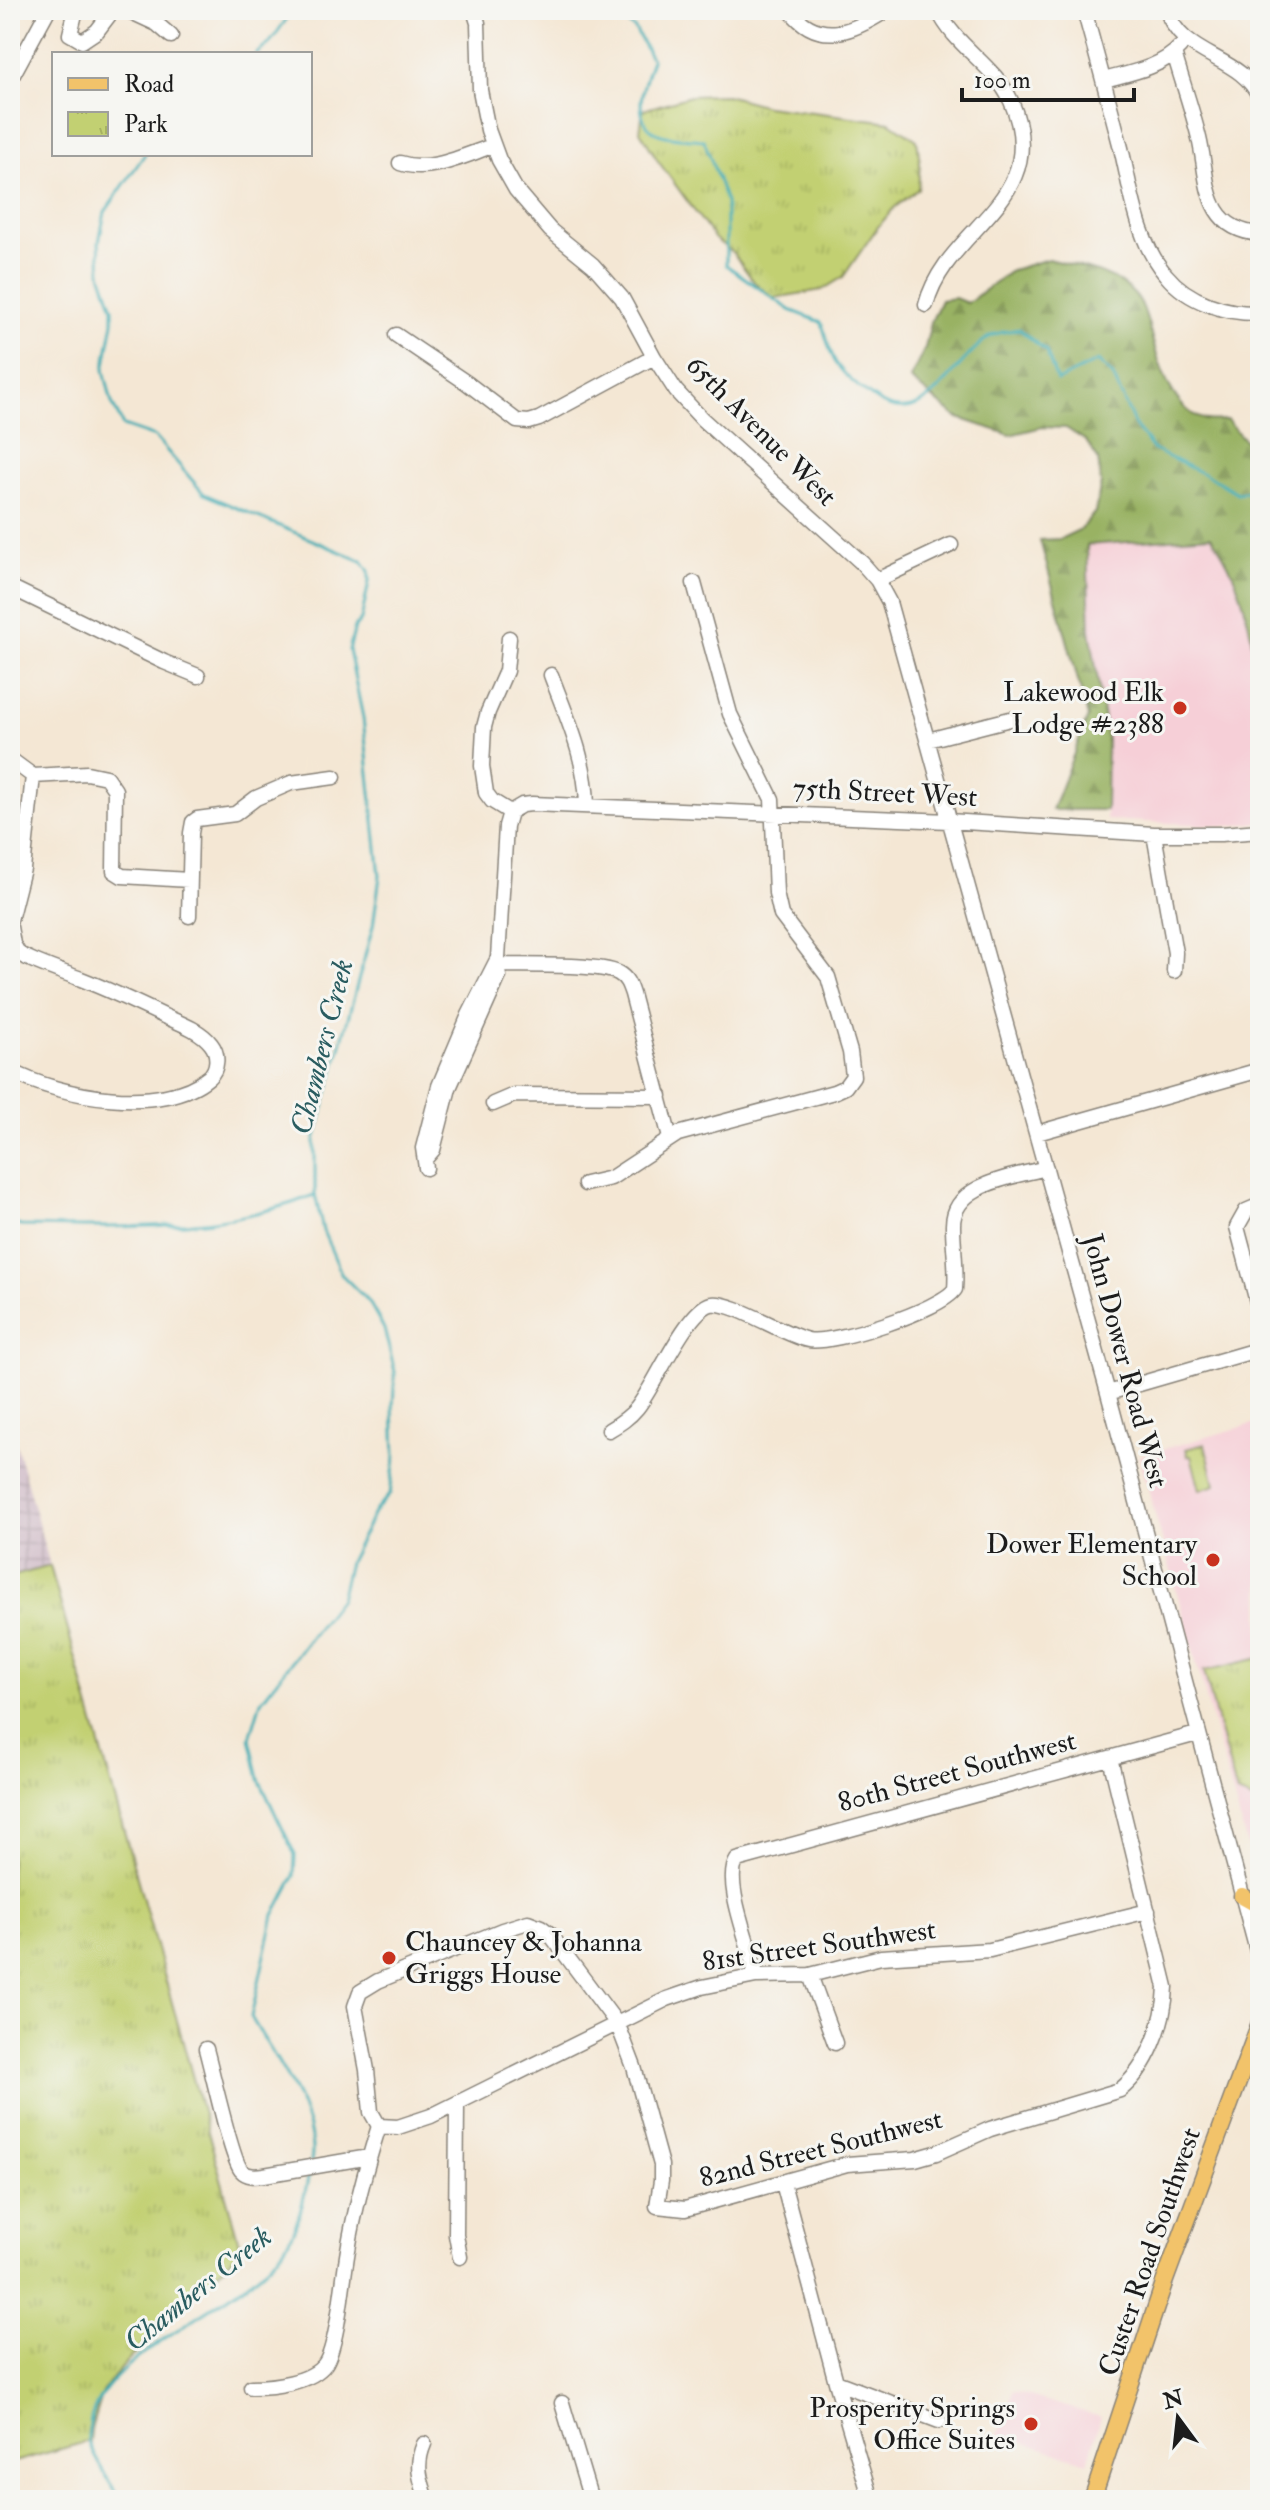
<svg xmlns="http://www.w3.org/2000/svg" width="1270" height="2510" font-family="'IM FELL Double Pica',serif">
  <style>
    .built { fill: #f6cfd7 }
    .industrial { fill: url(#industrial-grid) }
    .forest { fill: url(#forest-firs); stroke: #5a6740; stroke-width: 2 }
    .park { fill: url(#park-tufts); stroke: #6f7647; stroke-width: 2 }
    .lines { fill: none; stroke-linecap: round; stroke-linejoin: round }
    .stream { stroke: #39abb3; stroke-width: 3 }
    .minor-casing { stroke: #888278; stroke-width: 17 }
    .major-casing { stroke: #888278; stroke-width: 19 }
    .minor { stroke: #fff; stroke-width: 14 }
    .major { stroke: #f2c36a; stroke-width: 16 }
    .poi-dot { fill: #c8321e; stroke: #f6f6f2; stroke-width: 3 }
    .labels { text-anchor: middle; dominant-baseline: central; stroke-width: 6; stroke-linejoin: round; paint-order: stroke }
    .street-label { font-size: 28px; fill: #1c1c1c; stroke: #f6f6f2 }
    .poi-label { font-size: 28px; fill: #1c1c1c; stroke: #f6f6f2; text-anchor: end }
    .water-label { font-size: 30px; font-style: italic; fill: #295c60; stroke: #f6f6f2 }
  </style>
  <defs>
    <pattern id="industrial-grid" width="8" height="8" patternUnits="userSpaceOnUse" patternTransform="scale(2)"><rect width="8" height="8" fill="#d1bdc9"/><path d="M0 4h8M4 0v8" fill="none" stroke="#b3a2ac"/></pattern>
    <pattern id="forest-firs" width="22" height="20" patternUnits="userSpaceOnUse" patternTransform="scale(2)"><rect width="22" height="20" fill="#99b264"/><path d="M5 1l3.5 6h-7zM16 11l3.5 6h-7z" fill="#839856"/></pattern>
    <pattern id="park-tufts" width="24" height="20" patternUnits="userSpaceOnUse" patternTransform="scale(2)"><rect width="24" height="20" fill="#c2d072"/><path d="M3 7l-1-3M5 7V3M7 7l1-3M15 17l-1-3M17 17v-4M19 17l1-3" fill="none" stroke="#a6b262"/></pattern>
  </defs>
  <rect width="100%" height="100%" fill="#f6f6f2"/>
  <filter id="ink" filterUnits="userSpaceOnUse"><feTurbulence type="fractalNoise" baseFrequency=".0125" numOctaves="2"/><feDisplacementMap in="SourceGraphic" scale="16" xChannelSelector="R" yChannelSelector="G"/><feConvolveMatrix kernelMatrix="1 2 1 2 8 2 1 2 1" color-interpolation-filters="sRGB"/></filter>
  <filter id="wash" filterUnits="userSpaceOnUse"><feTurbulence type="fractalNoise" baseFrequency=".006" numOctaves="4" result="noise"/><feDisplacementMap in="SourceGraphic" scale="32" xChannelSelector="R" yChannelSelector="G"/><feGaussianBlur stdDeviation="1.8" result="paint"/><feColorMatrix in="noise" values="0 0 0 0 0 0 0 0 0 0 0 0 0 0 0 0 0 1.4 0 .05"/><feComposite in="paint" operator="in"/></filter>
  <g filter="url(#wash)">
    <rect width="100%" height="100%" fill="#f4e7d4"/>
    <path class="built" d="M1211 536 1226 556 1241 593 1253 646 1260 720V822L1230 826 1106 820 1107 738 1090 630 1087 544Z
      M1260 1422V1868L1253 1867 1139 1456Z
      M1013 2391 1101 2417 1088 2462 998 2435Z"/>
    <path class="industrial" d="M10 1422 50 1566 10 1577Z"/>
    <path class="forest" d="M1048 259C1076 267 1112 271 1133 293 1145 305 1148 323 1152 338 1159 365 1173 410 1203 419 1210 422 1220 420 1227 420L1253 450 1260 453V720C1256 656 1250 589 1211 536L1087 545 1090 630 1107 738 1106 810H1052L1088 717 1040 540 1060 539 1081 529 1095 512 1101 484 1098 459 1086 441 1066 428 1042 427 1010 435 956 417 910 379 925 348 931 322 941 300 955 298 967 303 1012 270Z"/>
    <path class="park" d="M726 95 766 106 890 122 917 140 920 163 918 189 894 208 877 228 843 277 822 290 774 298 755 283 733 253 715 239 658 161 640 131 643 110 690 96Z
      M1205 1444 1215 1485 1200 1490 1191 1456H1188L1186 1449Z
      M50 1566 241 2250 125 2363 102 2392 91 2429 90 2441 10 2463V1728L13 1727 10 1715V1577Z
      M1260 1658V1803L1237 1794 1204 1671Z"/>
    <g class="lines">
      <path class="stream" d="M610 10 635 29 652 60C644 82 629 121 659 134 671 139 691 138 704 140L726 202V265L790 310 821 322C826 334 829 352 836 363 844 375 860 389 872 397 925 437 951 362 989 337 997 332 1009 331 1019 329L1046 351 1057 381 1098 361 1113 376 1135 426 1154 450 1214 479 1237 493 1260 490
        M256 54 269 44 293 10
        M145 154 105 212 99 242 101 273 113 308V322L104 370 112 403 123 426 155 437 204 494 362 561 369 571V582L361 620 355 627 349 650 363 718 380 876 373 926 315 1140V1194L323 1231 342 1275 369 1302 384 1329 395 1372 393 1405 395 1458 390 1494 375 1511 349 1562 340 1599 261 1701 250 1738 259 1779 295 1855 294 1877 274 1915 251 2017C272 2055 320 2117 311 2161
        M10 1223 21 1226C119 1227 221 1233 314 1195
        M120 2500C112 2485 92 2456 88 2441 87 2436 90 2428 90 2423 101 2355 234 2308 277 2257 298 2233 303 2203 309 2173"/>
    </g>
  </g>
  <g filter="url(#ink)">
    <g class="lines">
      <defs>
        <path id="minor" d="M76 10 70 34 82 41 97 31 113 10
          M127 10 157 24 171 36
          M474 10 478 23 480 90 488 130 499 160 516 190 550 230 593 265 622 298 654 357 676 391 702 419 862 563 877 580 889 602 1108 1393 1260 1962
          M790 10C819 48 855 31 887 10
          M1084 10C1097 56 1109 102 1121 148 1131 189 1137 242 1166 275 1188 302 1226 314 1260 313
          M1167 10C1180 58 1241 54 1260 98
          M1174 53C1182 81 1192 109 1199 138 1209 179 1202 229 1260 234
          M10 80 48 10
          M1104 80C1129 73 1161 68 1180 47
          M400 163C430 173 463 156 492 146
          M926 305C946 226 1054 201 1011 101 994 64 955 47 938 10
          M396 335 467 383 517 421 529 422 539 419 654 357
          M877 580 951 545
          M10 587 164 662 198 676
          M509 638 506 671 488 712 484 727 482 766 486 793 492 801 510 812
          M551 675C567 718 586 758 587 805
          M928 740 1010 719
          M10 759 33 776 87 773 106 777 115 790 114 871 122 876 189 880
          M510 812 522 805 532 804 949 821 1154 834H1221L1260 831
          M1154 834 1175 953 1174 971
          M189 916 191 833 193 822 197 819 235 814 256 798 291 783 334 777
          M10 920 23 869 33 776
          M10 927 13 944 19 954C38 964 60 971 81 979 109 990 137 1003 164 1016 180 1023 200 1030 211 1044 219 1054 218 1069 209 1077 163 1116 60 1097 11 1071
          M496 965C523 966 597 963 618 973 627 978 629 985 632 994L670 1138
          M493 1104 514 1095 660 1096
          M1037 1133 1260 1070
          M426 1158 433 1150 449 1088 499 976 496 965
          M426 1168 423 1148 439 1086 469 1015 498 958 506 826 510 812
          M585 1184 611 1178 678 1134 834 1092 845 1087 853 1076 850 1052 828 977 781 915 776 893 772 799 730 714 694 583
          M1260 1205 1246 1211 1237 1227 1260 1313
          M1108 1393 1260 1349
          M609 1430C619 1424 629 1418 637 1408 655 1386 686 1311 711 1304 731 1300 784 1335 808 1340 833 1345 941 1310 955 1289 957 1267 953 1247 953 1226 952 1183 1014 1177 1046 1168
          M810 1975 835 2043
          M756 1976C752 1949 722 1882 737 1860L1197 1734
          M206 2049C212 2070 231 2158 241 2170 247 2177 256 2176 264 2175L369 2157
          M457 2104 456 2235 460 2257
          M379 2126 371 2112 367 2070 355 2006 360 1992 378 1981 502 1930 528 1922 541 1927 550 1934 618 2025 634 2067 661 2165V2181L657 2206 685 2209 847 2164 915 2159 936 2153 990 2129 1120 2090C1148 2068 1165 2022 1166 1987L1110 1758
          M379 2126 398 2127 431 2116 667 1999 702 1987 756 1976 810 1975 881 1957 990 1950 1148 1911
          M783 2183 836 2382 871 2500
          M836 2382 939 2421
          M251 2387C272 2387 311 2383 325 2364 338 2345 343 2276 348 2250 355 2208 366 2167 379 2126
          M562 2403 591 2500
          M424 2444C415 2465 420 2479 427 2500"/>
        <path id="major" d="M1242 1896 1260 1906
          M1092 2500 1164 2283 1260 2023"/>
      </defs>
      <use href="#minor" class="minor-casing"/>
      <use href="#major" class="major-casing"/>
      <use href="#minor" class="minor"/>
      <use href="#major" class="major"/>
    </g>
  </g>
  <g class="poi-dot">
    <circle cx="1180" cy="708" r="8"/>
    <circle cx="1213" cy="1560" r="8"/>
    <circle cx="389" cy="1958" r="8"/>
    <circle cx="1031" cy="2424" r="8"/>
  </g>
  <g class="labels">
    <g class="street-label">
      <text transform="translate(761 431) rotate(45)">65th Avenue West</text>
      <text transform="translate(885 793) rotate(3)">75th Street West</text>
      <text transform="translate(1125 1361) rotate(75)">John Dower Road West</text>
      <text transform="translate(957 1772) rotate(-15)">80th Street Southwest</text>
      <text transform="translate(819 1946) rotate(-8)">81st Street Southwest</text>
      <text transform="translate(821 2149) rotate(-14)">82nd Street Southwest</text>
      <text transform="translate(1150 2252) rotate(-71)">Custer Road Southwest</text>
    </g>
    <g class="poi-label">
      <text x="1164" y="692">Lakewood Elk<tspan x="1164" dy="32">Lodge #2388</tspan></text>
      <text x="1197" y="1544">Dower Elementary<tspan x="1197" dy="32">School</tspan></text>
      <text x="405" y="1942" text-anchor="start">Chauncey &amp; Johanna<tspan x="405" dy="32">Griggs House</tspan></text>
      <text x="1015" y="2408">Prosperity Springs<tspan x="1015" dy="32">Office Suites</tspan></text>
    </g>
    <g class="water-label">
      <text transform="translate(322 1047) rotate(-76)">Chambers Creek</text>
      <text transform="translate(198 2289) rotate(-39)">Chambers Creek</text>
    </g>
  </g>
  <rect width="1270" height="2510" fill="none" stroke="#f6f6f2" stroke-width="40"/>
  <rect x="52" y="52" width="260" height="104" fill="#f6f6f2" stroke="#9f9f9c" stroke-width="2"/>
  <rect x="68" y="78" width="40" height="12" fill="#f2c36a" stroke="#9f9f9c" stroke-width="2"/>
  <text x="124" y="92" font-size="24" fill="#1c1c1c">Road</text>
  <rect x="68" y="112" width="40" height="24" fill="url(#park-tufts)" stroke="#9f9f9c" stroke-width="2"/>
  <text x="124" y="132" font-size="24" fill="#1c1c1c">Park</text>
  <g transform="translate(1178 2418) rotate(345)" stroke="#f6f6f2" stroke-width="6" paint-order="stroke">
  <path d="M0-6L14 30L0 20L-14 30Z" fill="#1c1c1c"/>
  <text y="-12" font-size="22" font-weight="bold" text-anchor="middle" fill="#1c1c1c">N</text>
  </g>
  <path d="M962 88v12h172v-12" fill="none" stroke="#1c1c1c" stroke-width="4"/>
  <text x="974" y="88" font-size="24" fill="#1c1c1c" stroke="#f6f6f2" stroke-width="6" paint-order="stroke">100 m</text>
</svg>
